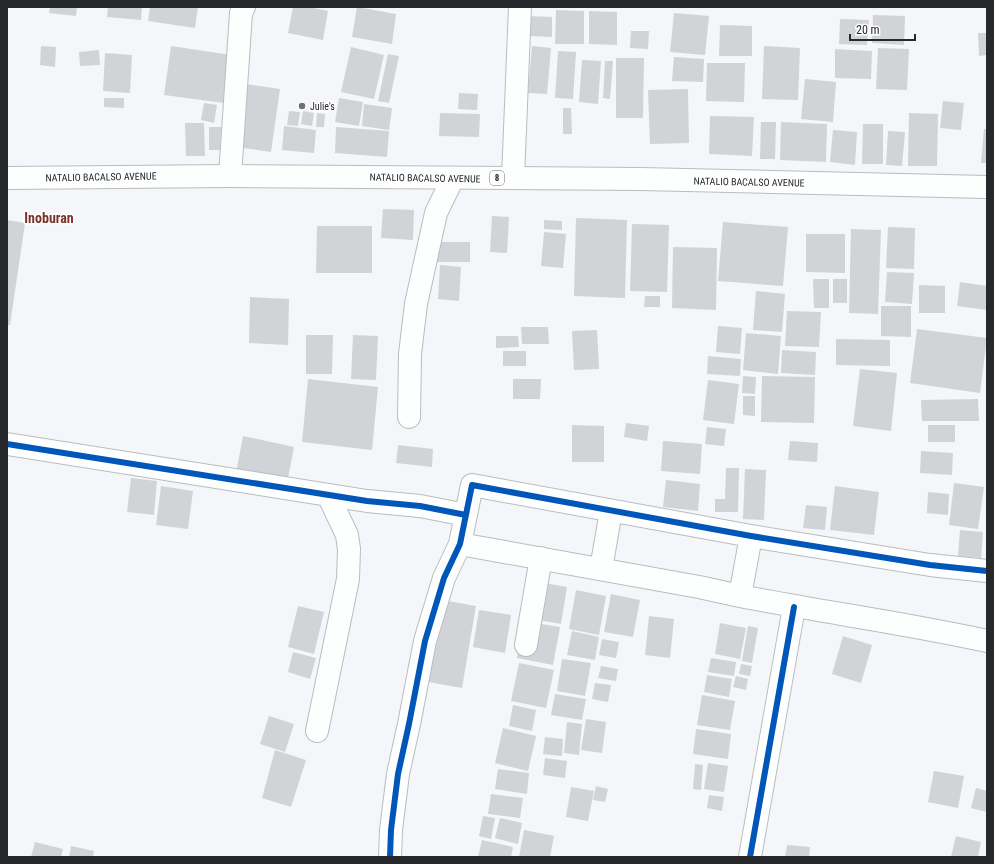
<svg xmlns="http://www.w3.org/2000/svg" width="994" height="864" font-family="'Roboto Condensed',sans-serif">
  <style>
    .building { fill: #d2d3d6 }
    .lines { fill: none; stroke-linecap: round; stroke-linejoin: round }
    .minor-casing { stroke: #babcbf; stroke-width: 24 }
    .highway-casing { stroke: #babcbf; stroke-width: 24 }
    .minor { stroke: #fdfefe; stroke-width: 22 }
    .highway { stroke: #fdfefe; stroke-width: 22 }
    .cycleway-casing { stroke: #fff; stroke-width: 8 }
    .cycleway { stroke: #0057b8; stroke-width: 6 }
    .poi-dot { fill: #6e7073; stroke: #fff; stroke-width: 1.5 }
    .labels { text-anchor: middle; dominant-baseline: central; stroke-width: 3; stroke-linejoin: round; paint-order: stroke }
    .shield { fill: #fff; stroke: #67686b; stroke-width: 1 }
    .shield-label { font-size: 9px; font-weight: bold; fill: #26282b }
    .poi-label { font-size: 10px; fill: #26282b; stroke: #fff; text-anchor: start }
    .street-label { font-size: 10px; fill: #26282b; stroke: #fff }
    .district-label { font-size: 14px; font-weight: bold; fill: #783329; stroke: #fff }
  </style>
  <rect width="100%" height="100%" fill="#f4f6fa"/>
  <path class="building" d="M50 7H77L76 16 49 13Z
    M108 7H142L141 20 107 17Z
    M150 7H198L195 28 148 21Z
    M293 7H309L328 11 323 40 288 33Z
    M357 7 396 14 392 44 352 37Z
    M556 10 584 11V44H555Z
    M589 11 617 12V45L589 44Z
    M674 13 709 16 705 55 670 52Z
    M873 15 905 16 904 45 872 43Z
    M528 16 552 17V37L528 36Z
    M840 19 869 20 867 45 839 44Z
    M720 25 752 26V56H719Z
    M631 31H649L648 49 630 48Z
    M978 33H987V55L979 56Z
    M41 46 56 47 55 67 40 65Z
    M171 46 231 55 224 103 164 95Z
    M532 46 551 48 547 94 528 93Z
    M764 46 800 48 798 100 762 99Z
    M351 47 384 55 374 99 341 92Z
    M878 48 909 49 907 90 876 89Z
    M835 49 872 51 871 79 835 78Z
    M99 50 100 65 80 66 79 52Z
    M558 51 576 52 573 99 555 98Z
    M105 53 132 55 130 93 103 91Z
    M388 54 399 56 389 103 378 101Z
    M674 57 704 59 703 82 672 81Z
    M616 58H644L643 118H616Z
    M582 60 601 61 598 104 579 102Z
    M605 61H613L610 99 603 98Z
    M707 63H745L744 102 706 101Z
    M805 79 836 82 833 122 801 119Z
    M245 84 280 89 271 152 237 147Z
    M688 89 689 143 650 144 648 90Z
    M459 93 478 94 477 110 458 109Z
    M104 98H124V108L104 107Z
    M339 98 363 102 359 126 335 122Z
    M943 101 964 103 961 130 940 128Z
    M204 103 217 105 214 123 201 120Z
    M364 104 392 108 389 130 362 126Z
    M563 108H571L572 134H563Z
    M289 111 300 112 298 126 287 125Z
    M303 111 314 113 312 126 301 124Z
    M317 113 325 114 324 127H316Z
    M440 113 480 114 479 137 439 136Z
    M909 113 938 114 937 166H908Z
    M710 116 754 117 752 156 709 154Z
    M761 122H776L775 159H760Z
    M781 122 827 124 826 162 780 160Z
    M185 123H204L205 156H186Z
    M863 124H883V164H862Z
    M284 126 316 130 314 153 282 150Z
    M209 127H221L220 150H209Z
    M336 127 389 131 387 157 335 153Z
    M984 129H987V163H981Z
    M833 130 857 132 855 165 830 162Z
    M888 131 905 132 902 166 886 165Z
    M383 209 414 210 413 240 381 238Z
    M492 216 509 217 507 253 490 252Z
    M576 218 627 220 625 298 574 296Z
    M7 220 25 223 10 325H7Z
    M544 220 562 221V230L544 229Z
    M723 222 788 227 783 286 718 281Z
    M632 224 669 225 667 292 630 291Z
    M317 226H372V273H316Z
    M888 227 915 228 914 269 886 268Z
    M851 229 881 230 878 314 849 313Z
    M544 232 566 234 563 268 541 266Z
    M806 234H845V273L806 272Z
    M436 242H470V262H436Z
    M673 247 717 248 716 310 672 308Z
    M440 265 461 267 459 301 438 299Z
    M887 272 914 273 912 304 885 302Z
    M813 279H829V308H814Z
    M833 279H847V303H833Z
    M960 282 987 286V310L957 306Z
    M919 285 945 286V313H919Z
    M756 291 785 294 782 332 753 330Z
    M645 296H660V307H644Z
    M250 297 289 299 288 345 249 343Z
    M881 306H911V337L881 336Z
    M787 311 821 312 819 347 785 346Z
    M718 326 742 328 740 354 716 352Z
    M521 327H548L549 344H522Z
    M917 329 987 338 980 393 910 383Z
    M597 330 599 369 574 370 572 331Z
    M746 333 781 336 778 374 743 370Z
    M306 335H333L332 374H306Z
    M353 335 378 336 376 380 351 379Z
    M496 336H518L519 347 496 348Z
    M836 339 890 340V366L836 365Z
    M782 350 816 352 815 375 781 373Z
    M503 351H526V366H503Z
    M708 356 741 359 740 376 707 374Z
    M860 369 897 373 891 431 853 426Z
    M743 376 756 377 755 394 742 393Z
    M762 376 815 377 814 423 761 422Z
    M308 379 378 387 372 450 302 442Z
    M513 379H541L540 399H513Z
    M708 380 739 384 734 424 703 420Z
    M743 396H755V416L743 415Z
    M978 399 979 421H922L921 400Z
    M626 423 649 426 647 441 624 437Z
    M572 425 604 426V462H572Z
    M928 425H955V442H928Z
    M707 427 726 429 724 446 705 444Z
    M243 436 294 447 287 483 236 473Z
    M663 441 702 444 700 474 661 471Z
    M790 441 818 443 817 462 788 460Z
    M398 445 433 449 432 467 396 463Z
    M921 451 953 453 952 475 920 473Z
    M726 468H739L738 512H715V499H725Z
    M745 469 766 470 764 520 743 519Z
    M131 478 157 481 154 515 127 512Z
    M666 480 700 484 698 511 663 507Z
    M954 483 984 487 978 529 949 525Z
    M161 486 193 491 188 529 156 525Z
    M835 486 879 492 874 535 830 530Z
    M928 492 949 494 948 515 927 513Z
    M806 505 827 507 825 530 803 528Z
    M960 530 983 532 981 558 958 556Z
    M527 580 567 587 561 624 521 617Z
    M576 590 606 596 599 635 569 629Z
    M611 594 640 600 633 637 604 632Z
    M442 600 476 606 462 688 428 682Z
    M298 606 324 612 314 654 288 647Z
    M479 610 511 615 505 653 473 647Z
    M649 616 674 619 670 658 645 655Z
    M523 621 560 627 553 665 517 658Z
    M720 623 746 628 740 659 715 654Z
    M748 626 758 628 752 663 742 661Z
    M572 631 599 637 595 660 567 655Z
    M843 636 872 645 861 683 832 674Z
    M602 639 619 642 616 658 599 655Z
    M293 652 316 658 310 679 288 672Z
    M711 658 736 662 734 676 708 672Z
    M562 659 591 663 585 696 557 691Z
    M519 663 554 670 546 708 511 701Z
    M741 664 752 666 750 676 739 674Z
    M601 666 618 669 616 681 598 678Z
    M707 675 732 679 729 697 704 692Z
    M736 676 748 679 746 690 733 687Z
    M595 683 611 685 608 702 592 699Z
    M555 694 586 699 582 720 551 715Z
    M702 695 735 701 730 730 697 725Z
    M513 705 536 710 532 731 509 726Z
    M269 716 294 724 285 752 260 744Z
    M586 719 606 722 602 753 581 750Z
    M567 722 582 724 579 755 564 753Z
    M503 728 536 736 528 771 495 763Z
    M696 729 731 734 728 759 693 754Z
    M545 737 563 739 562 756 543 754Z
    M275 750 306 760 291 807 262 798Z
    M545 758 567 761 565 778 543 775Z
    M708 763 728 766 724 792 704 789Z
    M695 764 703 765 701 790 693 789Z
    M498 769 529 773 527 794 495 789Z
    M934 771 964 776 958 808 928 802Z
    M596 786 608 789 605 802 593 800Z
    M571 787 594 791 588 821 566 817Z
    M976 788 987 791V812L971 808Z
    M491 794 523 798 520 818 488 814Z
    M709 795 724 797 722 811 707 808Z
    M483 816 495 818 491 839 479 836Z
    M500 818 522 823 518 844 495 838Z
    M524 830 554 836 550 857H519Z
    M956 836 981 842 978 857H951Z
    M482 840 513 847 511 857H478Z
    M35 842 63 849 61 857H31Z
    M787 845 810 847 809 857H785Z
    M71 846 94 851 93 857H69Z"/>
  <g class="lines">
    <defs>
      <path id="minor" d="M230 176 241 13 244 7
        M513 178 520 7
        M409 417 410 354 416 304 436 213 453 178
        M7 444 367 501 420 506 466 515
        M751 536 740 596C822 612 905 623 987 641
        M460 544 699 587 740 596
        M601 569 611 511
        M526 645 541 558
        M317 731 348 579 349 549 347 535 328 495
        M390 857 391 830 398 774 409 724 425 641 444 578 460 544 472 485 751 536 930 565 987 571
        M750 857 794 607"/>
      <path id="highway" d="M7 178 230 176 641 179 987 187"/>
    </defs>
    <use href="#minor" class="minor-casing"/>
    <use href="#highway" class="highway-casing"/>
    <use href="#minor" class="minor"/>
    <use href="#highway" class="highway"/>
    <defs>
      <path id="cycleway" d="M7 444 367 501 420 506 466 515
        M390 857 391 830 398 774 409 724 425 641 444 578 460 544 472 485 751 536 930 565 987 571
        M750 857 794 607"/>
    </defs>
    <use href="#cycleway" class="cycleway-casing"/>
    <use href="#cycleway" class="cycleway"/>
  </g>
  <circle class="poi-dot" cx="302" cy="106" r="4"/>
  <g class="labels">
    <rect class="shield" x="490" y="171" width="14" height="14" rx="3"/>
    <g class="shield-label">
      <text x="497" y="178">8</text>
    </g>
    <g class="poi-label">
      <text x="310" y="106">Julie's</text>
    </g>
    <g class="street-label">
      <text transform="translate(101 177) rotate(-1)">NATALIO BACALSO AVENUE</text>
      <text transform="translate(425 178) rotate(1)">NATALIO BACALSO AVENUE</text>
      <text transform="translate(749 182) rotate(1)">NATALIO BACALSO AVENUE</text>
    </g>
    <g class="district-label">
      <text x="49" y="218">Inoburan</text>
    </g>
  </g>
  <rect width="994" height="864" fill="none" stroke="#26282b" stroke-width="16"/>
  <path d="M850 34v6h65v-6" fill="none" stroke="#26282b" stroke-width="2"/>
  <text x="856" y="34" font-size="12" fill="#26282b" stroke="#ffffff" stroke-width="3" paint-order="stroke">20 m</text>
</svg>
